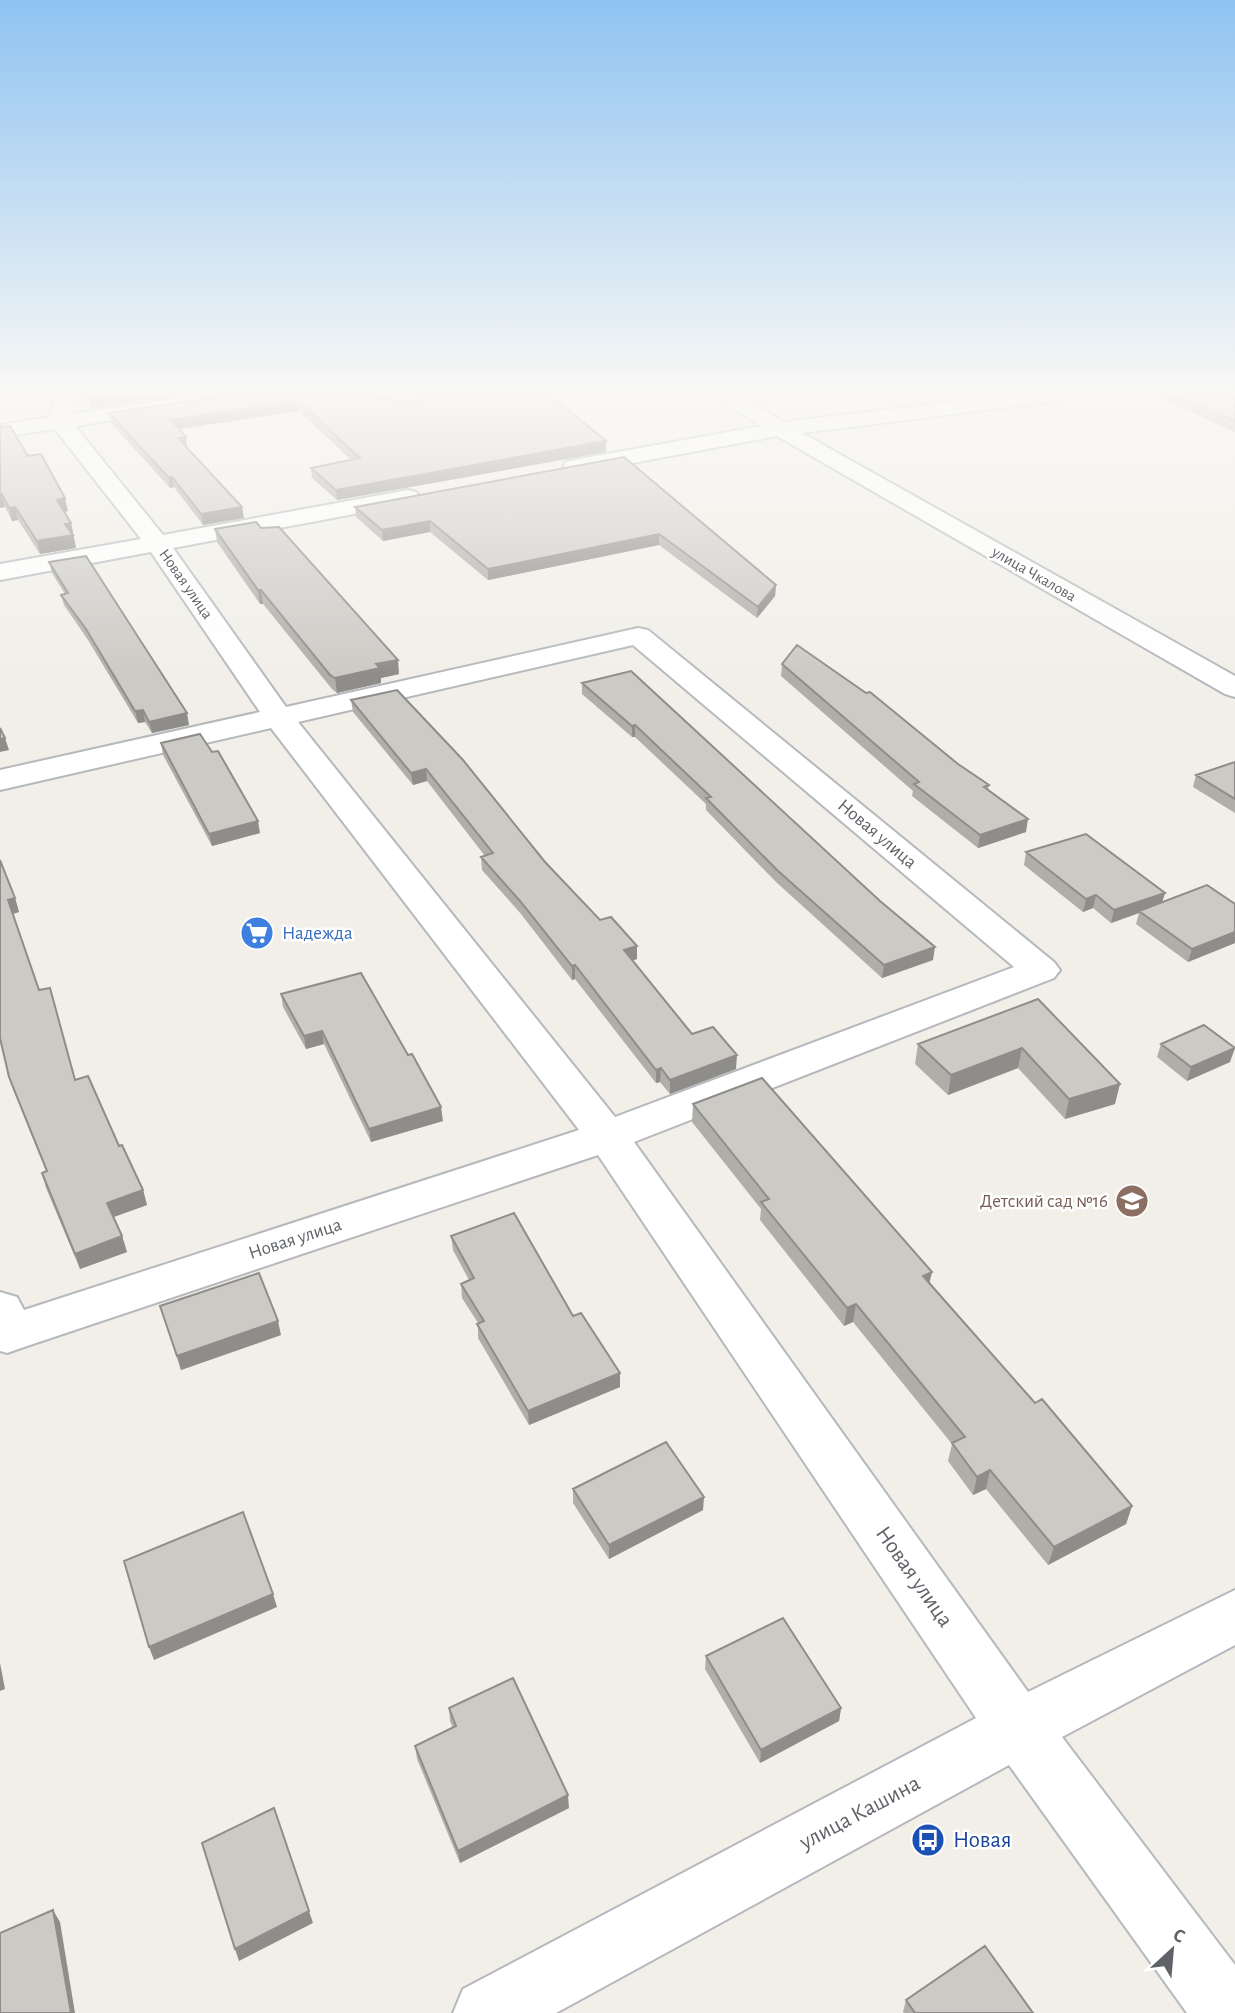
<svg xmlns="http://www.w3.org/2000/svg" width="1235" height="2013" font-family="'Alegreya Sans',sans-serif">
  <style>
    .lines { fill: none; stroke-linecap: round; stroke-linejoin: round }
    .minor-casing { stroke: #b5b8bc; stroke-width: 4 }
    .minor { fill: #fff; fill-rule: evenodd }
    .wall { fill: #afaea9 }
    .shaded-wall { fill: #8f8d8a }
    .building { fill: #cccac5; stroke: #8f8d8a; stroke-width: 2 }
    .labels { text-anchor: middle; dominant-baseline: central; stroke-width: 5; stroke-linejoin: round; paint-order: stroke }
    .far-street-label { font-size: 16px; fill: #5f6368; stroke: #fff }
    .street-label { font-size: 19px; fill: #5f6368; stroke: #fff }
    .shop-label { font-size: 19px; fill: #366cbe; stroke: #fff; text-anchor: start }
    .education-label { font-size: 19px; fill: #785e54; stroke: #fff; text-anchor: end }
    .near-street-label { font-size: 23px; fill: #5f6368; stroke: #fff }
    .near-transit-label { font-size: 23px; fill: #164399; stroke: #fff; text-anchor: start }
  </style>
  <rect width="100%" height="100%" fill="#f1efe8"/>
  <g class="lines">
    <defs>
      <path id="minor" d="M55 395H75L72 414 199 395H246L243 399 236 401 75 426 163 535 408 490 416 492 420 497 416 502 408 504 173 548 286 707 638 628 648 630 1054 962 1060 970 1054 978 634 1142 1028 1692 1235 1590V1645L1062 1737 1235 1965V2013H1187L1009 1765 556 2013H453L463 1989 976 1718 598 1155 24 1347 7 1353 0 1351V1292L17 1297 24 1310 579 1130 271 728 0 790V770L260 712 151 552 0 580V564L141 539 55 429 0 437V425L50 417ZM633 645 1014 967 615 1117 298 722Z
        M714 395H738L784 422 1009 395H1065L1062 399 1055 401 802 433 1235 676V697L1225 694 777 436 574 474 566 472 563 467 566 462 574 460 761 426Z"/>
    </defs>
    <use href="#minor" class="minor-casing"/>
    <use href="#minor" class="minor"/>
  </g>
  <path class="wall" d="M78 395H184L91 408Z
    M230 395 411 403 419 401 420 399 419 397 401 395H550L606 441V452L337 500 312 478 311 468 351 460 299 411 179 429 187 447H186L244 518 203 525 174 487 170 488 111 423 109 413Z
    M1153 395H1235V432Z
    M0 427 28 456 68 511 64 512 71 523 76 548 40 554 18 520 12 521 5 507 0 508Z
    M624 457 776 585 775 596 757 618 659 545 488 580 430 532 383 541 356 517 355 507Z
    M215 529 399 674 381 678V683L337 693 332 689 263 604H260L217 542Z
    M49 562 189 725 152 733 145 722 138 723 88 640 64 605 61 595 65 594 52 573Z
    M782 664 958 764 989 785 988 790 1026 832 978 848 912 796 913 791 781 676Z
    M582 683 933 960 882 978 776 882 706 810V804L635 737H632L582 694Z
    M351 700 545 862 600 920 637 946V959L632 961 692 1034 736 1069 670 1094 660 1082 656 1083 575 979 572 980 521 914 482 870 481 857 485 856 427 781 413 785 353 712Z
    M161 743 260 833 212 846 163 755Z
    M1235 762V813L1193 787 1196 775Z
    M1026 852 1165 893 1162 902 1235 904V943L1188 962 1136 924 1139 913 1111 923 1093 908 1083 912 1024 865Z
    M0 860 15 898 19 912 13 914 39 990 50 988 75 1080 88 1076 119 1146 122 1145 143 1190 147 1205 113 1217 122 1236 127 1252 80 1269 46 1188 42 1173 46 1171 14 1092 9 1077 0 1038Z
    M281 994 443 1121 371 1142 324 1044 306 1049 283 1007Z
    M1038 999 1115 1104 1065 1119 1018 1068 948 1095 915 1064 918 1044Z
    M1161 1044 1230 1062 1187 1081 1157 1057Z
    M693 1104 930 1283 1035 1403 1132 1506 1126 1524 1048 1565 986 1489 973 1495 948 1461 952 1444 853 1322 844 1326 760 1220 761 1209 692 1122Z
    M451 1236 573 1316 620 1387 529 1425 478 1338V1323L462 1298 461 1284 469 1280 453 1250Z
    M160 1306 281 1335 181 1370Z
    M573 1489 703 1510 609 1559 573 1503Z
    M706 1656 841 1708 839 1721 760 1763 705 1669Z
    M449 1708 569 1808 460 1863 417 1759 415 1746 453 1728 450 1721Z
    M906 2000 1033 2013H904L903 2012Z"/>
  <path class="shaded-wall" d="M116 395H184L91 408 89 399Z
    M298 401 299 411 173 430 171 420Z
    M186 437 187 447 180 448 178 438Z
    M606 441V452L337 500 336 490Z
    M168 477H172L174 487 170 488Z
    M0 494H2L5 507 0 508Z
    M65 498 68 511 60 513 57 500Z
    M15 507 18 520 12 521 9 508Z
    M242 507 244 518 203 525 201 514Z
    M430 521V532L383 541 382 530Z
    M71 523 76 548 40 554 37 541 65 524Z
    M659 534V545L488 580V569Z
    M776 585 775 596 757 618 758 607Z
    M258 590H261L263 604H260Z
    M398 660 399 674 381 678V683L337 693 335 678 376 664Z
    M143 710 145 722 138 723 135 711Z
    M187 713 189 725 152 733 149 722Z
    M635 725V737H632V726Z
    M5 738 9 750 0 752V739Z
    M426 769 427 781 413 785 411 773Z
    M1028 819 1026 832 978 848 980 835Z
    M258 821 260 833 212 846 209 834Z
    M1165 893 1161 906 1139 911V913L1111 923 1114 910Z
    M1096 895 1093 908 1083 912 1086 899Z
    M15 898 19 912 12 914 8 900Z
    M1235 932V943L1188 962 1192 949Z
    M637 946V959L624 963V950Z
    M935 947 933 960 882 978 884 965Z
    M575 965V979L572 980V966Z
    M322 1031 324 1044 306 1049 304 1036Z
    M1022 1048 1018 1068 948 1095 951 1075Z
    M1235 1048 1230 1062 1187 1081 1191 1067Z
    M737 1055 736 1069 670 1094V1080Z
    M661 1068 660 1082 656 1083V1070Z
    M1120 1084 1115 1104 1065 1119 1069 1099Z
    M441 1107 443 1121 371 1142 369 1129Z
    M143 1190 147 1205 111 1218 107 1203Z
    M122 1236 127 1252 80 1269 75 1254Z
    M932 1272 928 1290 923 1276Z
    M856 1304 853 1322 844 1326 847 1308Z
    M278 1321 281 1335 181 1370 177 1356Z
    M620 1373V1387L529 1425 528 1411Z
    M990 1470 986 1489 973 1495 977 1477Z
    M704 1497 703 1510 609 1559V1545Z
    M1132 1506 1126 1524 1048 1565 1054 1547Z
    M273 1594 277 1607 154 1660 149 1647Z
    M0 1663 5 1689 0 1691Z
    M841 1708 839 1721 760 1763 761 1750Z
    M568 1795 569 1808 460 1863 458 1851Z
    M53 1910 60 1922 75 2013H71Z
    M309 1911 313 1923 239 1961 235 1949Z"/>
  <path class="building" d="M85 395H116L89 399Z
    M230 395H359L411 403 419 401 424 395H550L606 441 336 490 311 468 360 458 298 401 171 420 186 437 178 438 242 507 201 514 172 477H168L109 413Z
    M1175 395H1235V421Z
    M10 426 28 456 41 454 65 498 57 500 71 523 65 524 73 535 37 541 15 507 9 508 2 494H0V427Z
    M624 457 776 585 758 607 659 534 488 569 430 521 382 530 355 507Z
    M256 522 261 528 279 527 398 660 376 664 380 668 335 678 330 675 261 590H258L215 529Z
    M86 556 187 713 149 722 143 710 135 711 86 629 61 595 68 593 49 562Z
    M797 645 866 693 870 692 958 764 989 785 984 787 1028 819 980 835 914 784 919 782 782 664Z
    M631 671 880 901 935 947 884 965 777 870 706 798 711 797 635 725 632 726 582 683Z
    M397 690 463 760 545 862 600 920 611 917 637 946 624 950 692 1034 713 1027 737 1055 670 1080 661 1068 656 1070 575 965 572 966 520 901 481 857 493 853 426 769 411 773 351 700Z
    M0 728 5 738 0 739Z
    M200 734 212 752 218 751 258 821 209 834 161 743Z
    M1235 762V799L1196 775Z
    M1086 834 1165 893 1114 910 1096 895 1086 899 1026 852Z
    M0 860 15 898 8 900 39 990 50 988 75 1080 88 1076 119 1146 122 1145 143 1190 107 1203 122 1236 75 1254 42 1173 47 1171 9 1077 0 1038Z
    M1207 885 1235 904V932L1192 949 1139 911Z
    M361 973 408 1055 412 1054 441 1107 369 1129 322 1031 304 1036 281 994Z
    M1038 999 1120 1084 1069 1099 1022 1048 951 1075 918 1044Z
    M1204 1025 1235 1048 1191 1067 1161 1044Z
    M762 1078 932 1272 923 1276 1035 1403 1042 1399 1132 1506 1054 1547 990 1470 977 1477 952 1443 965 1437 856 1304 847 1308 761 1202 769 1199 693 1104Z
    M514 1213 573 1316 581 1313 620 1373 528 1411 477 1324 484 1321 461 1284 474 1278 451 1236Z
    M259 1273 278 1321 177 1356 160 1306Z
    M666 1442 704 1497 609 1545 573 1489Z
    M243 1512 273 1594 149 1647 124 1561Z
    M783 1618 841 1708 761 1750 706 1656Z
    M513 1678 568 1795 458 1851 415 1746 456 1726 449 1708Z
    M274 1808 309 1911 235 1949 202 1843Z
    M53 1910 71 2013H0V1933Z
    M985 1946 1033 2013H915L906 2000Z"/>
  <linearGradient id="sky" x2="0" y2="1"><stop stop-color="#8fc3f1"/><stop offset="0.58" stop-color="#f9f8f5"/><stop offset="1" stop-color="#f9f8f5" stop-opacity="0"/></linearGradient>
  <rect width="1235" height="676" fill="url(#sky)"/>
  <defs>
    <symbol id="supermarket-disc" viewBox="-11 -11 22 22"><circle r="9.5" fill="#3f7fe0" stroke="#fff"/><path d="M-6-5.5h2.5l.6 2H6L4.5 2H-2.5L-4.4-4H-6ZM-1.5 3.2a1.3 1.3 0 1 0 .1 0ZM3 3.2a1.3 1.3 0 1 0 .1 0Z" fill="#fff"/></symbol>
    <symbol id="school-disc" viewBox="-11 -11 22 22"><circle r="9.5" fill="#8d6e63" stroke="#fff"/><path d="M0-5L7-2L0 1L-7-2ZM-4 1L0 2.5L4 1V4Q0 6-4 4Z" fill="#fff"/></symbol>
    <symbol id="bus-disc" viewBox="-11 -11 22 22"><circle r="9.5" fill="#1a4fb4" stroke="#fff"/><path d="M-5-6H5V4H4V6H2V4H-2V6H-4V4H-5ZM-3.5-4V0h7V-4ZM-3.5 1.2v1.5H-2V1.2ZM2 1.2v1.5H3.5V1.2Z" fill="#fff"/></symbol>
  </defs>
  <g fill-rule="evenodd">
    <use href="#supermarket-disc" x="238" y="914" width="38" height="38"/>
    <use href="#school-disc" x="1113" y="1182" width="38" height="38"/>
    <use href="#bus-disc" x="909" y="1821" width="38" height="38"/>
  </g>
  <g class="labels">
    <g class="far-street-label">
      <text transform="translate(1034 574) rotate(30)">улица Чкалова</text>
      <text transform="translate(186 584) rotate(55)">Новая улица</text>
    </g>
    <g class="street-label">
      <text transform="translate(877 834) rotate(40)">Новая улица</text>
      <text transform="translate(295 1239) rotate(-18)">Новая улица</text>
    </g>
    <g class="shop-label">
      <text x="282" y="933">Надежда</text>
    </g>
    <g class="education-label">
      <text x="1108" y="1201">Детский сад №16</text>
    </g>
    <g class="near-street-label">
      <text transform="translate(914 1577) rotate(55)">Новая улица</text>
      <text transform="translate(860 1813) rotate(-28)">улица Кашина</text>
    </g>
    <g class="near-transit-label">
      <text x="953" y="1840">Новая</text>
    </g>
  </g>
  <g transform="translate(1172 1950) rotate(26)" stroke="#ffffff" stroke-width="5" paint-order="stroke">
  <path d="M0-5L12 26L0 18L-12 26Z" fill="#5f6368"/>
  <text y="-10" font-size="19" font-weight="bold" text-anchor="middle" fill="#5f6368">С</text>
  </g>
</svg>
